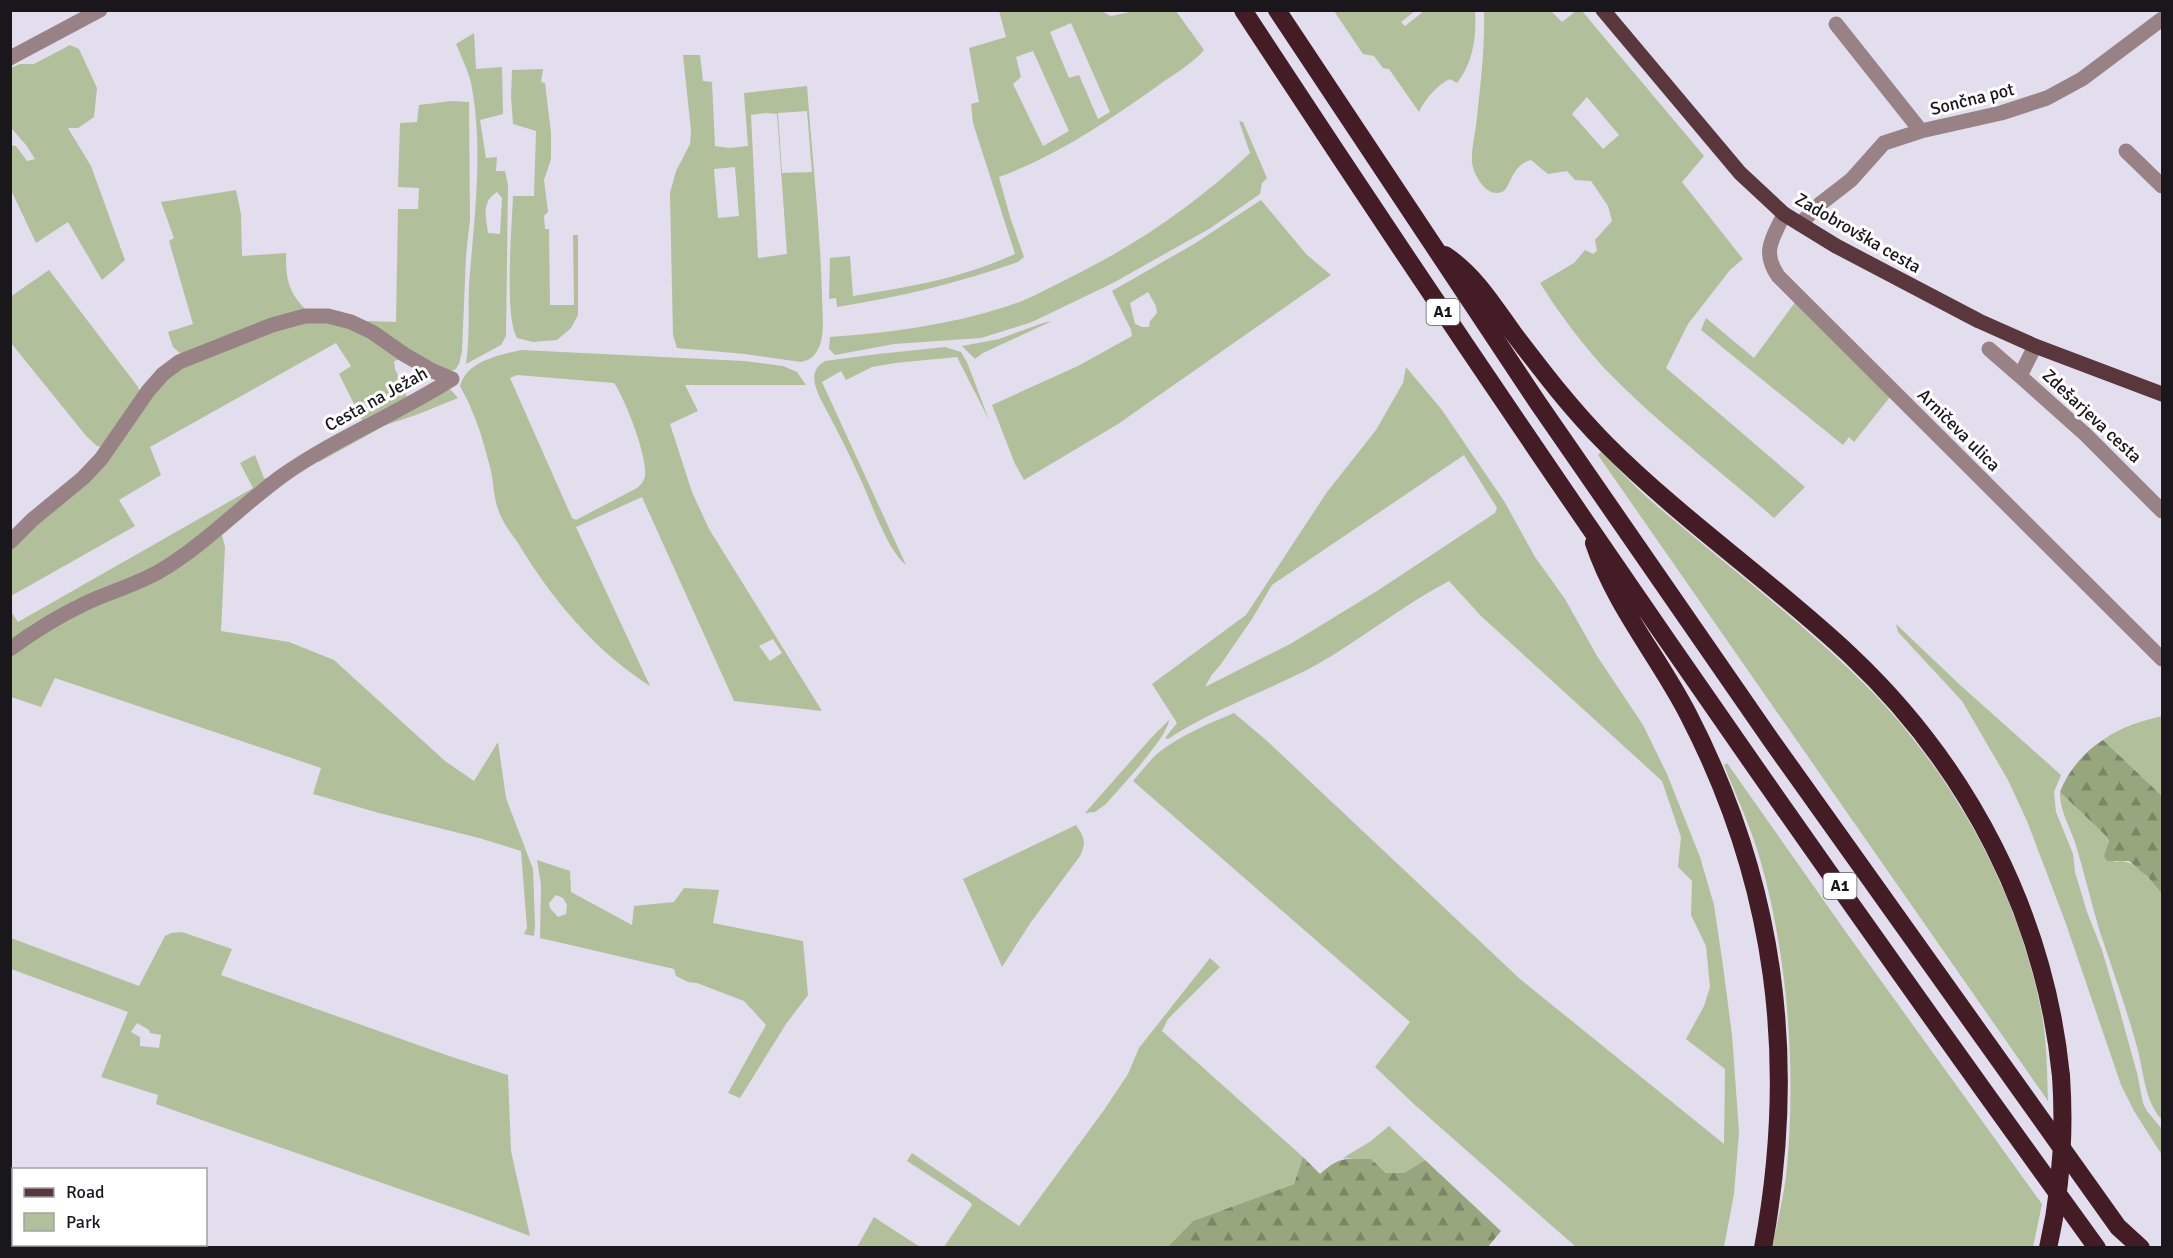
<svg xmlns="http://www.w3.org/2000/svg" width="2173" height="1258" viewBox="0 0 2173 1258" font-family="Signika,sans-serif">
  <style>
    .green { fill: #b2bf9b; fill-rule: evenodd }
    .forest { fill: url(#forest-firs) }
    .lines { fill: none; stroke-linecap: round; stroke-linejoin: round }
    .minor { stroke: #988286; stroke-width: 15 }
    .major { stroke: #5a363d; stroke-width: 15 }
    .highway { stroke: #431c25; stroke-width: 18 }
    .highway-bridge { stroke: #431c25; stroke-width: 18 }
    .labels { text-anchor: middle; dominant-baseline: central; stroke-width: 6; stroke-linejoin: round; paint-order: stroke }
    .shield { fill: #fff; stroke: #5e5d60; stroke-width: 1.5 }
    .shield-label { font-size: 16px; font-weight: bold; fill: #19171c }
    .street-label { font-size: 18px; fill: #19171c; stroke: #fff }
  </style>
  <defs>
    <pattern id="forest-firs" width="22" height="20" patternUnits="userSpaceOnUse" patternTransform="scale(1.5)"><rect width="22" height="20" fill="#97a67c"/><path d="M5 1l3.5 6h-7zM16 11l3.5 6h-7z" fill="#7a8665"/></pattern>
  </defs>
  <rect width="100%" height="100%" fill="#e3deed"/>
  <path class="green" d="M999,11H1101L1111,16L1135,11H1176L1204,50C1191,65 1172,75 1156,87C1107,122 1056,156 999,177L1010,217L1024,257L1018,262C959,283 899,297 837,307L836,298L829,299L830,258L850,256L853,296C910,287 962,278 1015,254L973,123L971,104L979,102L969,48L1006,37ZM1071,23L1110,112L1098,119L1079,75L1069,78L1050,32ZM1033,51L1069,131L1043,146L1013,84L1021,77L1016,57Z
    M1334,11H1415L1401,22L1405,26L1424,11H1475C1477,36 1473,63 1457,83L1450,79C1437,85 1425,99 1419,112L1389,69L1383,68L1374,56L1363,54Z
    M1484,11H1551L1562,22L1576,11H1582L1704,156L1682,182L1743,259L1730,270L1688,324L1666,368L1805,487L1774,518C1717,468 1656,422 1604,368C1580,341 1559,313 1540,283L1574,263L1585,250L1593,254L1597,251L1595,240L1612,221L1608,206L1591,181L1575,180L1567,171L1548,174L1531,160C1511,165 1511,188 1502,192C1486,198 1474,175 1472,163C1471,148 1476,131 1477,117C1481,81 1485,46 1484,11ZM1587,97L1619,135L1603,149L1572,114Z
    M474,33L476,69L502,67L503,114L480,120L486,158L497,157L496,171H505L508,185L506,336L501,345L466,364C470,337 468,311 469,285C474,219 484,149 471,83C468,70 461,56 456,44ZM497,192L502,198L500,234L488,233C486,216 481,202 497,192Z
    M70,45L79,49L97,88L94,117L78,128H68L91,166L125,260L102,280L68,222L36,243L11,190V145L16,146L27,161L35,159L26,145L11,128V68L20,64H34Z
    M683,55H700L703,81L712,82L715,146L729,148L748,146L744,93L807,86C812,155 820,225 822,294C822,310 825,330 820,345C816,355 811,360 801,362L745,354L677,348L673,335L670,193L676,171L690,144L691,131ZM807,111L812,172L782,173L778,113ZM766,113L777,114L787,254L758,258L751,115ZM735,167L739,216L718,218L714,169Z
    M543,69L541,82L545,83L551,133V159L544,180L548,212L544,216L545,229H549L550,305H574L573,235H578V315L571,328L557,340L533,342L517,338C504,315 512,227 513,196H534L536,131L513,124L511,96L512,70Z
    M452,101L469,102L470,219L466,256L462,351L459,364L455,370L441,372L369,325L367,321L396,322L398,209H418L419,188L398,187L400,123L417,122L419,105Z
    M1239,121L1243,122L1267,178L1262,183L1260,194L1209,229L1113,283L1032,322L981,338L894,344L835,355L829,349L830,337C888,333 949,325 1005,307C1026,301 1047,289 1067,279C1135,246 1195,205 1250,153Z
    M236,190L241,214L242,256L286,253C286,277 287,290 305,309L181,354L173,347L168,332L193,324L169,241L174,238L161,202Z
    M1261,200L1307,255L1331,275L1118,424L1024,480L1015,464L992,405L1078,366L1132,336L1131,330L1112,291L1194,244ZM1148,292L1156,306L1157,313L1150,321L1149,327H1142L1135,324L1130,303Z
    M49,270L138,387L141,394L105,448L97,446L87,437L11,343L10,297Z
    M1796,301L1890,397L1854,442L1849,437L1843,445L1701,330L1706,318L1754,358Z
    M318,320C349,321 376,342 401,359L394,361L395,369L407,397L362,420L339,374L351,366L336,343L150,447L161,475L119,500L135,526L11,596V550L30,531L168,372L276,327Z
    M1052,321L983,353L975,359L962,346L999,339L1043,323Z
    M945,347L961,352L967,362L989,420L957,357L895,363L872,367L846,380L841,371L822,382L906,565C887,550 871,501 860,478C848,451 834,424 820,398C814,383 809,371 825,361L878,354Z
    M521,350L744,361L783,366L797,372L806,385H685L698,411L670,424L692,492L709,529L822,711L734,701L642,497L576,527L650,686C595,651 551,598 518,543C511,533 503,523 499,512C493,497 494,482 490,467C485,448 480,429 472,411C469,402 464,394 460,386C467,361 499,355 521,350ZM517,375L614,383C625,398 648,458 645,476C644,481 641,485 637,488L576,520L572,518L510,378ZM773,639L782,653L770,661L759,646Z
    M1406,367L1442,410L1504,501L1535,557L1565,599L1597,656L1643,725L1667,774L1700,857L1714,905L1723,966L1732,1035L1739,1132L1734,1194L1724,1247H1576L1415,1105L1375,1067L1410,1022L1133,781C1141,772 1149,761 1158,753C1181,735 1208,724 1234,713L1266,740L1520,979L1724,1144L1725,1069L1686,1039L1704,1006L1710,987L1706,946L1691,915L1692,881L1678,867L1681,837L1662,781L1481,616L1449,581C1403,605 1362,639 1316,665C1268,691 1214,709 1168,739L1165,738L1177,723L1152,684L1246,615L1327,492L1376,430L1403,383ZM1464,455L1497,508L1495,513L1377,591L1292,643L1205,687L1211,676L1221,664L1252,619L1272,585Z
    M447,389L451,390L458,398L416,415L386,425L319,462L315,460Z
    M1601,452C1618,468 1633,485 1650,500C1716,557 1787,610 1851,671C1945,760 2016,883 2041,1010C2047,1040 2047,1071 2048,1101L1655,537L1598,455Z
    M255,455L264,478L275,480L171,558L11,642L10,610L18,622L253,488L240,463Z
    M222,535L225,547L221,631L289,642L334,660L445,761L474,781L498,742L506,798L533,869L535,925L534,936L524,934L527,928L521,851L479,838L379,813L313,794L321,768L55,678L41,707L11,697V654L37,634Z
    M1896,624L1959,684L2061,775L2054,792L2056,812L2073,854L2075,872L2087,912L2102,950L2119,1008L2137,1073L2143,1103L2147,1111L2162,1129V1155L2134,1111L2121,1085L2065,921L2027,821L2008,780L1962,701L1898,632Z
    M2162,716V796L2103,740C2120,727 2142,721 2162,716Z
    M1169,720C1168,737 1119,789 1106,804L1095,812L1085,813L1151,738Z
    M1727,763L1848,935L2042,1204L2033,1247H1772C1777,1224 1783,1200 1786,1176C1797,1075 1788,956 1760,859C1751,827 1736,796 1724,765Z
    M2060,792L2104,834L2109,842L2107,847L2115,862C2135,857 2150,880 2162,894V1120C2144,1100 2144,1072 2137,1047C2126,1007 2112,968 2099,929C2091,902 2085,875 2077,849C2072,830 2059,811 2060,792Z
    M1076,825C1084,837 1087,842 1080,856L1031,922L1002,967L963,879Z
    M537,860L570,871L571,892L632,925L634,906L674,902L684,888L719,890L713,923L803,941L808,995L786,1024L740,1098L728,1093L766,1025L744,1001L697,983L688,982L676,976L674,969L540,938L541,885ZM556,895L563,898L567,905L566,914L558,917L550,908L549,903Z
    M182,932L232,949L221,975L449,1056L508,1075L511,1151L530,1236L474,1215L156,1104L158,1095L101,1077L128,1012L11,969V938L139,986L165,936L171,933ZM137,1023L149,1030L150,1033L161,1035L159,1048L140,1046V1037L131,1032Z
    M1210,958L1220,967L1168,1019L1162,1031L1303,1157L1294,1184L1193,1221L1168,1248L944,1247L972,1205L970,1202L907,1161L912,1153L1019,1226L1104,1110L1128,1074L1139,1048Z
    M1389,1126L1425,1160L1404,1173H1386L1371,1159L1343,1158L1371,1141Z
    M874,1217L920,1247H857Z"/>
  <path class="forest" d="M2103,740L2162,796V894L2148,877L2129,861H2107L2104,856L2109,841L2104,834L2060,792C2068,771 2084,752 2103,740Z
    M1303,1157L1320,1174C1339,1157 1346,1158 1371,1159L1386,1173H1404L1425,1160L1501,1231L1488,1247H1168L1193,1221L1294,1184Z"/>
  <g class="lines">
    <path class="minor" d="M1836,24L1921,131
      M10,58L100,10
      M2126,151L2162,186
      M1784,214C1773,238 1761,251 1778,276L2162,659
      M1800,224L1820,204L1851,180L1884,143L1921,131L2001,113L2047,98L2082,79L2162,19
      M2035,346L2020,376L2086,435L2162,511
      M1989,349L2020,376
      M10,542L32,520L83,478L101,459L148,391L163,374L179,362L272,325L305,316H328L351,322L372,332L405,355L433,371L452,379C397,414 336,438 282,476C241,506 204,545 160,571C136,585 109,592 84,604C59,616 33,632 10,649"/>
    <path class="major" d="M1603,10L1740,173L1784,214L1836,246L1979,321L2035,346L2162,394"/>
    <path class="highway" d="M1243,10C1518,430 1803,842 2097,1248
      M1277,10L1538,403L1771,740L2118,1227L2141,1248
      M1445,255C1475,275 1493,305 1514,334C1543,372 1572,410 1606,444C1682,520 1771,581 1850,655C1968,766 2045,914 2061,1076
      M1594,543C1615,606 1658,656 1688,714C1776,884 1798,1060 1763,1248"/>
    <path class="highway-bridge" d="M2048,1248C2061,1191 2065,1134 2061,1076"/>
  </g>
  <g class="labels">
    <g class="shield">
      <rect x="1426.5" y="299" width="33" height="26" rx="4.5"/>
      <rect x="1823.5" y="873" width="33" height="26" rx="4.5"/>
    </g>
    <g class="shield-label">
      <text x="1443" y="312">A1</text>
      <text x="1840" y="886">A1</text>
    </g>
    <g class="street-label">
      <text transform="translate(1972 99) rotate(-14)">Sončna pot</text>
      <text transform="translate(1858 233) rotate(30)">Zadobrovška cesta</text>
      <text transform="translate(376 399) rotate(-29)">Cesta na Ježah</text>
      <text transform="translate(2092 416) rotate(43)">Zdešarjeva cesta</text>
      <text transform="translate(1959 430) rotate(45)">Arničeva ulica</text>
    </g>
  </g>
  <rect width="2173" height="1258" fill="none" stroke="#19171c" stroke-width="24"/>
  <rect x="12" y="1168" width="195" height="78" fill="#ffffff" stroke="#a3a2a4" stroke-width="1.5"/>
  <rect x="24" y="1188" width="30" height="9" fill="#5a363d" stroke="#a3a2a4" stroke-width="1.5"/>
  <text x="66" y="1198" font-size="18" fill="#19171c">Road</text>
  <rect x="24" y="1213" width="30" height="18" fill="#b2bf9b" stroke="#a3a2a4" stroke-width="1.5"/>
  <text x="66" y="1228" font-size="18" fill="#19171c">Park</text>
</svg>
